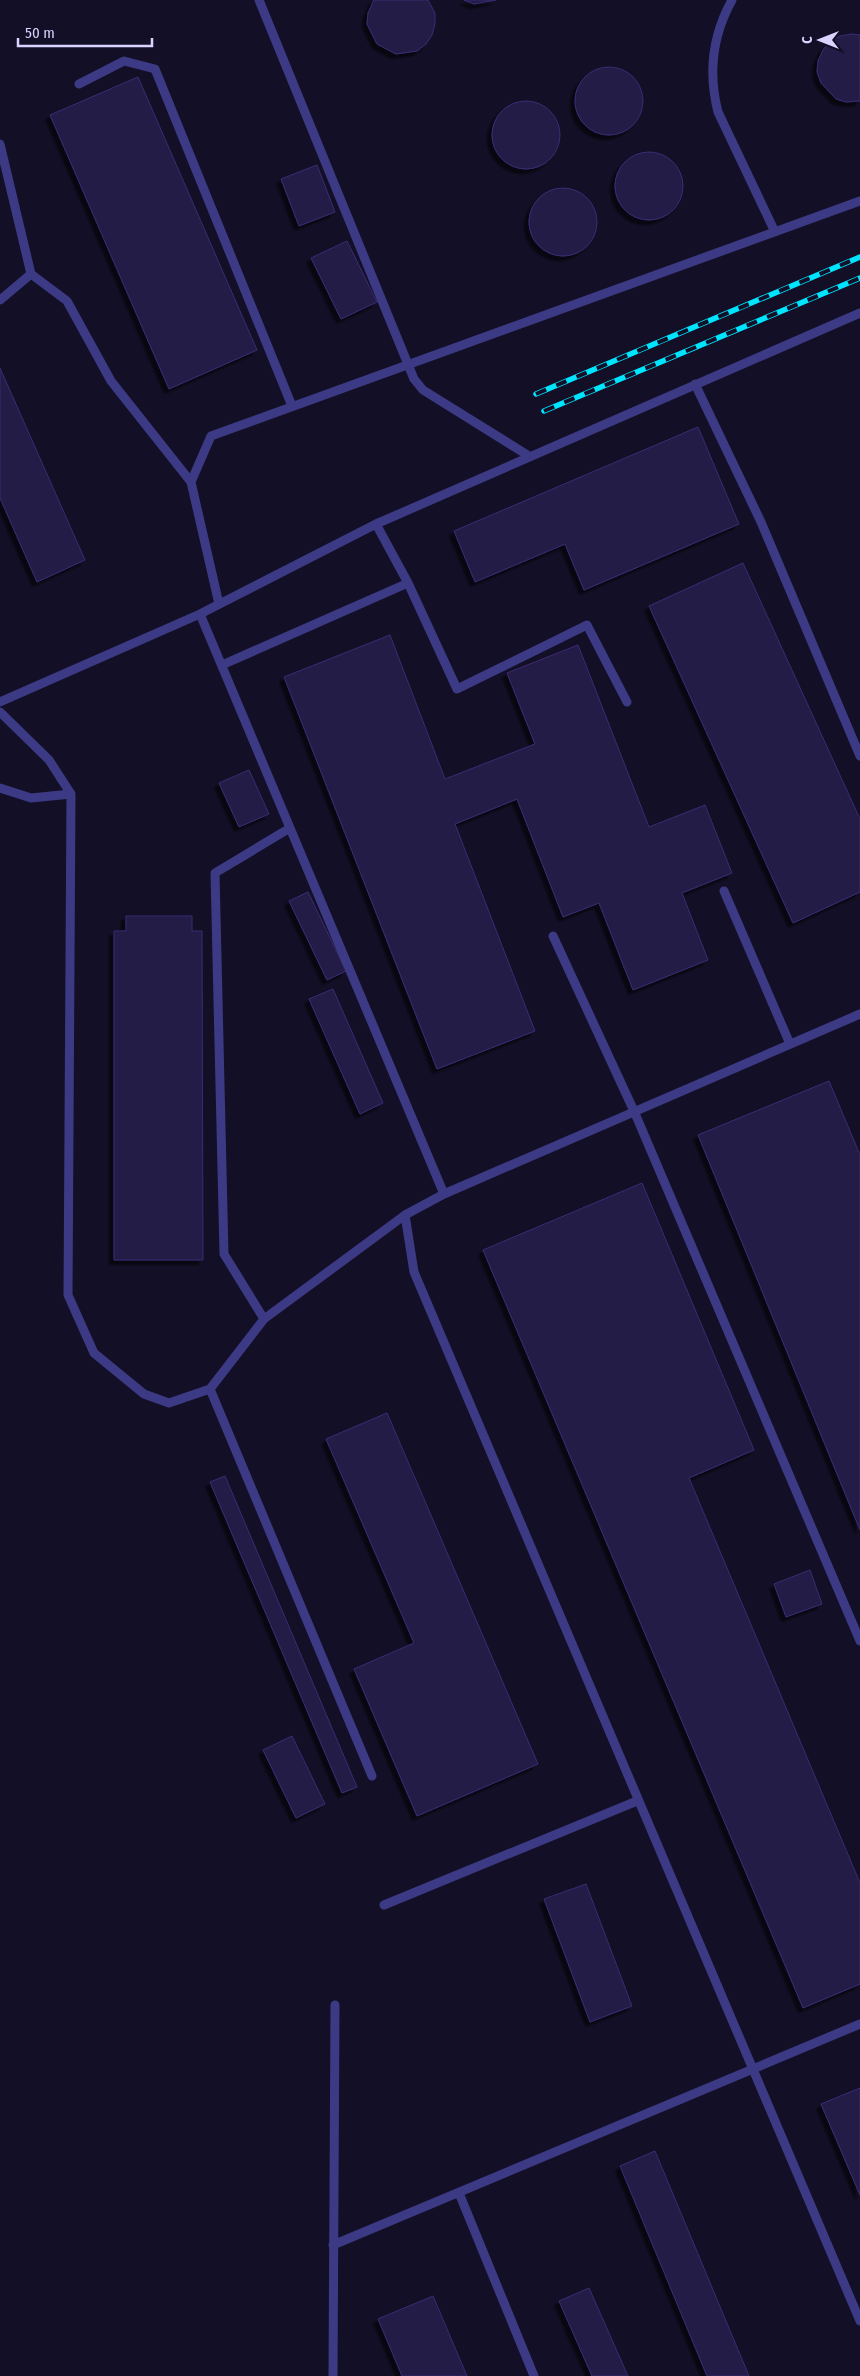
<svg xmlns="http://www.w3.org/2000/svg" width="860" height="2376" viewBox="0 0 860 2376" font-family="'Fira Sans Condensed',sans-serif">
  <style>
    .building { fill: #241b47; stroke: #3b2d73; filter: url(#shadow) }
    .lines { fill: none; stroke-linecap: round; stroke-linejoin: round }
    .lane { stroke: #3d3a85; stroke-width: 9 }
    .rail-casing { stroke: #00e5ff; stroke-width: 5.5 }
    .rail { stroke: #130f26; stroke-width: 4; stroke-dasharray: 11; stroke-linecap: butt }
  </style>
  <defs>
    <filter id="shadow"><feDropShadow dx="-4.5" dy="4.5" stdDeviation="1" flood-color="#0009"/></filter>
  </defs>
  <rect width="100%" height="100%" fill="#130f26"/>
  <path class="building" d="M374,0H428L435,13V24L432,35L426,44L417,51L396,54L377,44L367,24L368,13Z
    M464,0H496L474,4Z
    M852,34L860,35V101L846,102L836,99L821,83L817,72L818,61L823,50L830,41L840,36Z
    M575 101a34 34 0 1 1 68 0a34 34 0 1 1-68 0Z
    M138,77L257,350L169,389L50,115Z
    M492 135a34 34 0 1 1 68 0a34 34 0 1 1-68 0Z
    M615 186a34 34 0 1 1 68 0a34 34 0 1 1-68 0Z
    M317,165L335,212L299,226L281,179Z
    M529 222a34 34 0 1 1 68 0a34 34 0 1 1-68 0Z
    M347,241L377,302L341,319L311,258Z
    M0,368L85,560L37,582L0,498Z
    M698,427L739,524L584,590L565,544L475,582L454,531Z
    M743,563L860,819V892L793,923L649,606Z
    M390,635L445,779L535,744L507,673L578,645L649,827L705,805L732,873L682,893L708,960L633,990L599,903L563,917L517,799L455,824L535,1031L437,1069L284,677Z
    M249,770L269,814L239,827L219,783Z
    M308,892L346,971L327,980L289,901Z
    M126,916H192V931H202L203,1260H114V931H126Z
    M333,989L383,1103L360,1114L309,999Z
    M829,1081L860,1155V1530L698,1135Z
    M642,1183L754,1450L689,1478L860,1883V1984L803,2008L483,1250Z
    M387,1413L538,1764L417,1816L354,1669L414,1643L326,1439Z
    M225,1476L357,1787L342,1793L210,1482Z
    M810,1570L822,1604L786,1617L774,1584Z
    M292,1736L325,1804L296,1818L263,1750Z
    M586,1884L632,2006L590,2022L544,1899Z
    M860,2088V2195L821,2104Z
    M655,2151L749,2376H707L620,2166Z
    M589,2288L628,2376H592L559,2301Z
    M433,2296L467,2376H402L378,2319Z"/>
  <g class="lines">
    <path class="lane" d="M259,0L414,379L423,390L529,456
      M732,0C712,36 708,73 718,112L775,232
      M79,84L124,61L155,69L292,406
      M0,144L31,274
      M0,300L31,274L67,301L111,381L191,482
      M695,384L761,522L860,756
      M376,524L408,583L457,689L587,625L627,702
      M219,604L191,482L211,436L860,201
      M200,614L376,524L860,313
      M222,665L408,583
      M0,702L200,614L444,1194
      M0,712L49,760L71,794L68,1295L94,1353L144,1394L169,1403L210,1389L264,1319L405,1215L444,1194L860,1014
      M0,788L31,798L71,794
      M724,891L790,1044
      M553,936L634,1111L860,1641
      M405,1215L414,1272L860,2321
      M264,1319L224,1254L215,873L290,828
      M210,1389L372,1776
      M384,1905L637,1801
      M459,2193L534,2376
      M333,2245L860,2024
      M333,2376L335,2005"/>
    <g class="rail-casing">
      <path id="rail" d="M536,394L860,257
        M544,411L860,278"/>
    </g>
    <use href="#rail" class="rail"/>
  </g>
  <g transform="translate(820 40) rotate(270)" stroke="#130f26" stroke-width="4" paint-order="stroke">
  <path d="M0-4L9 19L0 12L-9 19Z" fill="#d9d4ff"/>
  <text y="-8" font-size="14" font-weight="bold" text-anchor="middle" fill="#d9d4ff">С</text>
  </g>
  <path d="M18 38v8h134v-8" fill="none" stroke="#d9d4ff" stroke-width="2.5"/>
  <text x="25" y="38" font-size="15" fill="#d9d4ff" stroke="#130f26" stroke-width="4" paint-order="stroke">50 m</text>
</svg>
